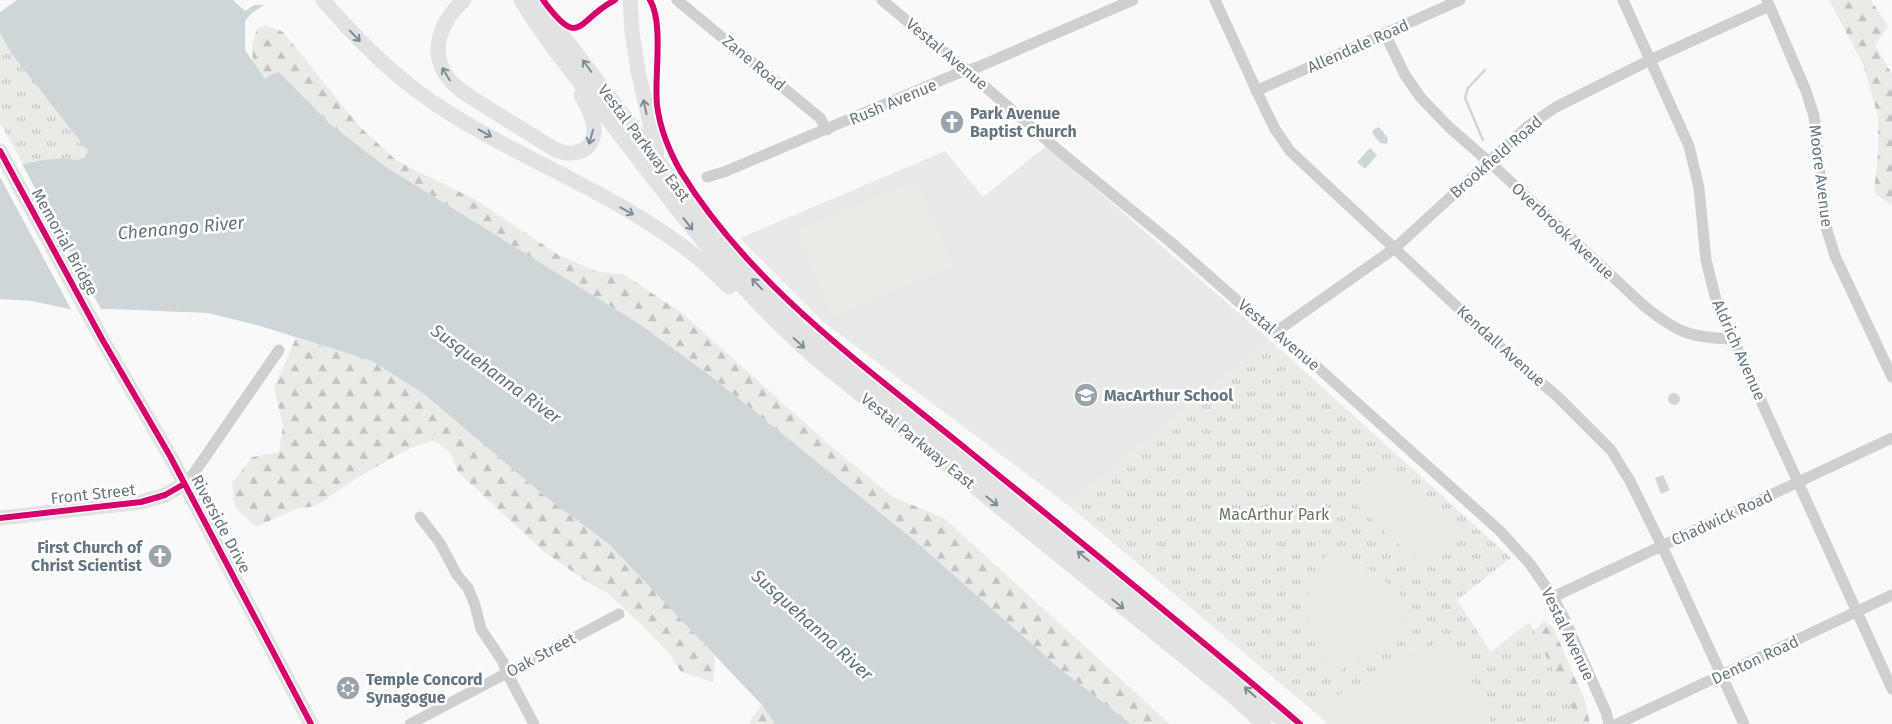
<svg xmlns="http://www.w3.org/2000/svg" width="1892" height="724" viewBox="0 0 1892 724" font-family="'Fira Sans',sans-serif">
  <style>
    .built { fill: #e8e9e9 }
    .forest { fill: url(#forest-firs) }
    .park { fill: url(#park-tufts) }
    .pitch { fill: #e8ebe6 }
    .water { fill: #ced6d9 }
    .pier { fill: #f9f9f9 }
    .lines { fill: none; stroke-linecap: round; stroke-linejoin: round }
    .stream { stroke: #ced6d9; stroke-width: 2.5 }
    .minor { stroke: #cecfd0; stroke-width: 11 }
    .major { stroke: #e1e2e2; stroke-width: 15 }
    .cycleway-casing { stroke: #fff; stroke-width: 9 }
    .cycleway { stroke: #d6006c; stroke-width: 6 }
    .oneway { stroke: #7e8c96 }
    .labels { text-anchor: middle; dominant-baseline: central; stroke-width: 5; stroke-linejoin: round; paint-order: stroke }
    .street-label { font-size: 16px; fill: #657683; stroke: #fff }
    .poi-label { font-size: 16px; font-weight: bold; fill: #657683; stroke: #fff; text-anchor: start }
    .park-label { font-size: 16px; fill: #687a64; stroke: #fff }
    .water-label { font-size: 18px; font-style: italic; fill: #60757c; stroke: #fff }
  </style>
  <defs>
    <pattern id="forest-firs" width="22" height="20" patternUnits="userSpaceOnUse" patternTransform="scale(1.25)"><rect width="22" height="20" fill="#e8ebe6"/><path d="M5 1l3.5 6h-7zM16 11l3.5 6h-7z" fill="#c0c3c0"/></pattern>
    <pattern id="park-tufts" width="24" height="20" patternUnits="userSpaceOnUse" patternTransform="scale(1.25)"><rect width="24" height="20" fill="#e8ebe6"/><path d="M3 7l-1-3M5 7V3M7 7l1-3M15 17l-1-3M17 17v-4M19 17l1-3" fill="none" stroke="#c0c3c0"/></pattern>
  </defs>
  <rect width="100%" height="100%" fill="#f9f9f9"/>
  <path class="built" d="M1046,146L1270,340L1068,505L822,321L740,238L945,151L983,197Z"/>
  <path class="forest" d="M1829,0H1871L1888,26L1875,45L1892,74V207L1874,192L1878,154V117L1864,66Z
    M266,25L283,32L359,126L397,161L476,200L560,256L599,272L623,274L682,313L832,447L893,497L944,518L1170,724H1131L1059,668L914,540L713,378L641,325L386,167L330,124L279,72L266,80L253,63L252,46L257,29Z
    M296,338L372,361L424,394L547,498L609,544L683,621L715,657L713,682L681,672L669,653L640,623L607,593L592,585L543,551L458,472L450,452L433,440L406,450L357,478L316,506L296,509L256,527L235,507L232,483L252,457L279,452L283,426L274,388Z
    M1544,621L1553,627L1584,698L1590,724H1571L1529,635Z
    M762,705L775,724H750V721Z"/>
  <path class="park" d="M0,33L12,54L85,145L88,151L84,158L76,160L64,158L23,164L0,123Z
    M1270,340L1511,558L1457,600L1491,652L1529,622L1576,716L1577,724H1327L1318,715L1068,505Z"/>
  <path class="pitch" d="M917,179L954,266L832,317L796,231Z
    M1383,461L1457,530L1423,567L1349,498Z
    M1333,547L1381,577L1404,598L1405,620L1384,641L1335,674C1300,633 1296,588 1333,547Z
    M1443,639L1457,652L1478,692L1491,724H1332L1316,707Z"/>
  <path class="water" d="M0,0H233L245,11L254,5H264L252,13L245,21V50L265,79L270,75L279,72L330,124L386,167L641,325L713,378L914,540L1059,668L1131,724H775L762,705L609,544L547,498L424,394L372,361L257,325L208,313L112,309L74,310L32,301L0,299V168L45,160L64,158L76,160L84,158L88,151L12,54L0,33Z
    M1379,127L1388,138L1387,144L1380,143L1372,133L1374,129Z
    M1370,148L1377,155L1365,169L1357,162Z
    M1668 399a6 6 0 1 1 12 0a6 6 0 1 1-12 0Z
    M1663,475L1670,490L1661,494L1655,478Z"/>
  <path class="pier" d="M0,0H17L0,12Z
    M21,162L102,311L73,313L0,177V166Z"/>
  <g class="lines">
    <path class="stream" d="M1483,140L1465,98L1468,88L1485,70"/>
    <path class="minor" d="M677,0L820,118L827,130
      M882,0L967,71L1064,155L1173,244L1274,333L1316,366L1500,531L1530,564L1553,597L1565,620L1606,712L1609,724
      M1215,0L1266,111L1275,129L1290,151L1512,358L1558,397L1611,450L1630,481L1662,546L1744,724
      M1623,0L1689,146L1699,188L1706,260L1717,304L1892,689
      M1767,0L1806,91L1814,116L1825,224L1835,256L1892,377
      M1385,34L1405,75L1421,98L1449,127L1497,169L1643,305C1676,332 1690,338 1733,339
      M1256,91L1460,0
      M707,177L724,172L956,74L978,67L1133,0
      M1274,333L1395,248L1528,126L1556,107L1650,60L1769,6
      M184,484L194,473L279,350
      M420,517L440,543L457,575L468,588L475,605L481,629L503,662L507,673L534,724
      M1553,597L1892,438
      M410,724L619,614
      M1617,724L1892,595"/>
    <path class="major" d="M323,0C356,38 391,74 434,103C511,155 601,187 677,242C696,255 713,271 729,287
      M464,0C441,20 428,52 448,78C458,91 475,99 488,108C510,122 532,135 554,149C571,158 595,152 594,129C593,117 587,106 581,95
      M521,0C549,46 585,88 617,131C680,214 740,293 819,361L1229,693L1264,724
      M536,0L714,235L770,297L834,355L1231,676L1287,724
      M630,0L632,32L638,71L657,153
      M0,151L102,339L170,456L311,724
      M0,518L141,502L165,495L184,484"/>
    <g class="cycleway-casing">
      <path id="cycleway" d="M543,0C581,52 577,19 615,0
        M650,0C664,24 654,76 657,105C660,129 669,151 681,172C749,283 860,363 959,443C1073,536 1188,628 1300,724
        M0,151L102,339L170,456L311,724
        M0,518L141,502L165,495L184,484"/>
    </g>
    <use href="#cycleway" class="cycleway"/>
  </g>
  <defs><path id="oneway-shaft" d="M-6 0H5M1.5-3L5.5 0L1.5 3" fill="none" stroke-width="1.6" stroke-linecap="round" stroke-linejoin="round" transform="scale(1.25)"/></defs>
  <g class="oneway">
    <use href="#oneway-shaft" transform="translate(355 36) rotate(46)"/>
    <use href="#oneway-shaft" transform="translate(587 66) rotate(-127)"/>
    <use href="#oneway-shaft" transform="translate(446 74) rotate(-121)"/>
    <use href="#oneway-shaft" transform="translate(645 107) rotate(-102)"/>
    <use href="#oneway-shaft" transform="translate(485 133) rotate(29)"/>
    <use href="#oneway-shaft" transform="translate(591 137) rotate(106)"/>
    <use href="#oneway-shaft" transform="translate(627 211) rotate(29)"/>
    <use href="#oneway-shaft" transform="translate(688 224) rotate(52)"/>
    <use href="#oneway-shaft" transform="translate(757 284) rotate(-134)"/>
    <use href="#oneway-shaft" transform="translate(799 343) rotate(43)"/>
    <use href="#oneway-shaft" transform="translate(992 501) rotate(39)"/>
    <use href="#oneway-shaft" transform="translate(1083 556) rotate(-141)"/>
    <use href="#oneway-shaft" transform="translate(1118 604) rotate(39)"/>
    <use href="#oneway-shaft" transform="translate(1250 692) rotate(-139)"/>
  </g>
  <defs>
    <g id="church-disc" transform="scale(1.25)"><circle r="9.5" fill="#99a4ac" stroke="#fff"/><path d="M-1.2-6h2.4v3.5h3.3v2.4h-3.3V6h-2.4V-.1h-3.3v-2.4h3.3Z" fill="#fff"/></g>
    <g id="school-disc" transform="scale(1.25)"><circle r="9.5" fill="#99a4ac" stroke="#fff"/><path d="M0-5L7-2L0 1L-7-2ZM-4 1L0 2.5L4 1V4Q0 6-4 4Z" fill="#fff"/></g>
    <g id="synagogue-disc" transform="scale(1.25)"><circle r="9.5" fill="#99a4ac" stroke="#fff"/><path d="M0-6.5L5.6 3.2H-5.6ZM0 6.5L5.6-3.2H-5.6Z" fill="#fff"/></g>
  </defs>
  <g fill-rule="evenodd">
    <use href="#church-disc" x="952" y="122"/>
    <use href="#school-disc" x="1086" y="395"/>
    <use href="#church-disc" x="160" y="556"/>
    <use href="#synagogue-disc" x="348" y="688"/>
  </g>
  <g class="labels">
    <g class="street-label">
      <text transform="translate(1358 46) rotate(-24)">Allendale Road</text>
      <text transform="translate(947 54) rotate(40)">Vestal Avenue</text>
      <text transform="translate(754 63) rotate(40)">Zane Road</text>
      <text transform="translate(893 102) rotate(-23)">Rush Avenue</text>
      <text transform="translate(644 143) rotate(53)">Vestal Parkway East</text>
      <text transform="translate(1496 157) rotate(-41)">Brookfield Road</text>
      <text transform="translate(1821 176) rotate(83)">Moore Avenue</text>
      <text transform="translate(1563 231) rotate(43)">Overbrook Avenue</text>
      <text transform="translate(65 242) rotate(61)">Memorial Bridge</text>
      <text transform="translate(1279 335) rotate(40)">Vestal Avenue</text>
      <text transform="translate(1501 346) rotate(42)">Kendall Avenue</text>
      <text transform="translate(1739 350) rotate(66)">Aldrich Avenue</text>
      <text transform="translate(918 441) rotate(39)">Vestal Parkway East</text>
      <text transform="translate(93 494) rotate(-6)">Front Street</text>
      <text transform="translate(1722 518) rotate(-25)">Chadwick Road</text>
      <text transform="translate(221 524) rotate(62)">Riverside Drive</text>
      <text transform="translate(1568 634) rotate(64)">Vestal Avenue</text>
      <text transform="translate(541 655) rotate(-28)">Oak Street</text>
      <text transform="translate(1755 660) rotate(-25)">Denton Road</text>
    </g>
    <g class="poi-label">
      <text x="970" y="113">Park Avenue<tspan x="970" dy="18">Baptist Church</tspan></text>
      <text x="1104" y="395">MacArthur School</text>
      <text x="142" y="547" text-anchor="end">First Church of<tspan x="142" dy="18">Christ Scientist</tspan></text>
      <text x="366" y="679">Temple Concord<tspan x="366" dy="18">Synagogue</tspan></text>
    </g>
    <g class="park-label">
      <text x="1274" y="514">MacArthur Park</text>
    </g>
    <g class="water-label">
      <text transform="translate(181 228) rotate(-5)">Chenango River</text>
      <text transform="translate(496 374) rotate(36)">Susquehanna River</text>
      <text transform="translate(812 625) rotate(42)">Susquehanna River</text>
    </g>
  </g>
</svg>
